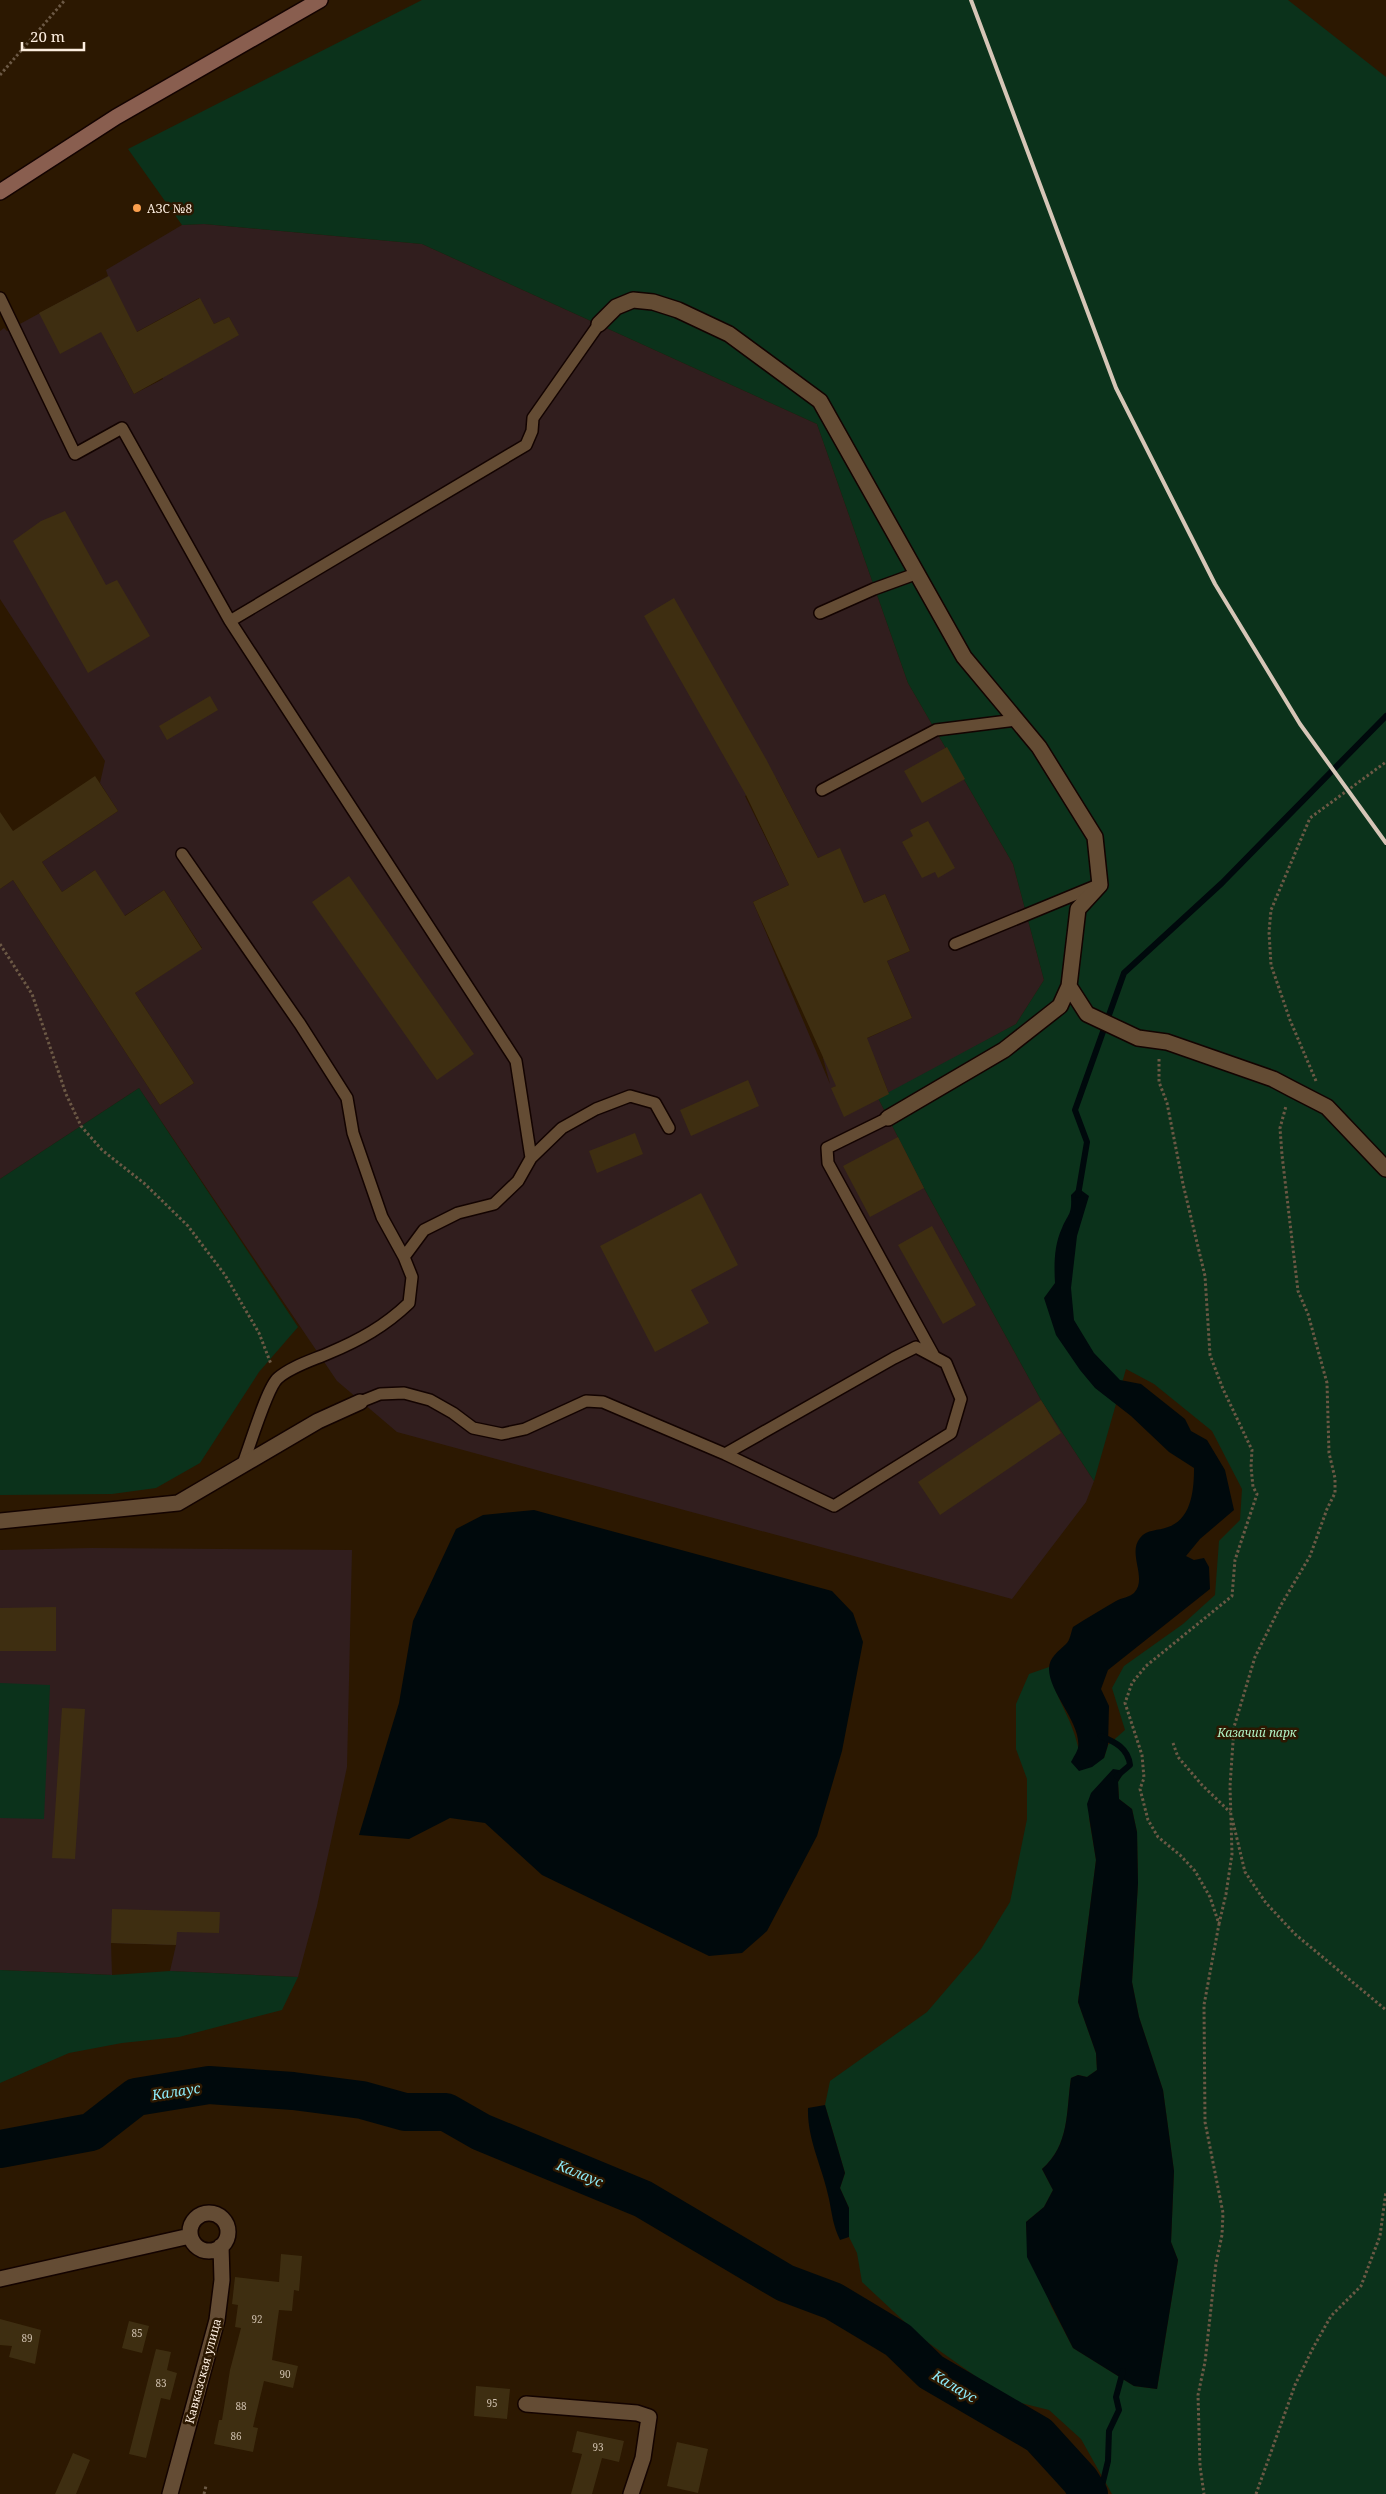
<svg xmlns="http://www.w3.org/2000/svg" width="1386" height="2494" viewBox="0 0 1386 2494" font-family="'Noto Serif',serif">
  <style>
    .industrial { fill: #311e1e; fill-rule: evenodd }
    .green { fill: #0b321b; fill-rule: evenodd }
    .water { fill: #00090c }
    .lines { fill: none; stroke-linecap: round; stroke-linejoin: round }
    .stream { stroke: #00090c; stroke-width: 6 }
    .river { stroke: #00090c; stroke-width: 38 }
    .building { fill: #3e2e11 }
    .lane-casing { stroke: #130300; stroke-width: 14 }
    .street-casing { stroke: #130300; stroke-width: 18 }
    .secondary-casing { stroke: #130300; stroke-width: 18 }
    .path { stroke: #6c5945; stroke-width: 3; stroke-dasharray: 2.5 2.5; stroke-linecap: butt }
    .lane { stroke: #644c34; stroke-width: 11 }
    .street { stroke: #644c34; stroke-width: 15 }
    .secondary { stroke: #895e4f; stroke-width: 15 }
    .rail { stroke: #d6c6b7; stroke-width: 4 }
    .poi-dot { fill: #fa9f4e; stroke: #2c1801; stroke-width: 2 }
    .labels { text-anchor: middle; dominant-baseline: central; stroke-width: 5; stroke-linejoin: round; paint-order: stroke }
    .number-label { font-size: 10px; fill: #cdbeac }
    .poi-label { font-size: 12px; fill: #fdeee0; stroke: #2c1801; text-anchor: start }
    .park-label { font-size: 12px; font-style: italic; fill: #b1f3c5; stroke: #2c1801 }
    .street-label { font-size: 12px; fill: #fdeee0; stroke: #2c1801 }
    .water-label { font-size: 14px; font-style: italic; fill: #8eecfa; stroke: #2c1801 }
  </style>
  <rect width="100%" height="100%" fill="#2c1801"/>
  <path class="industrial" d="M204,224L422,244L817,424L908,683L1013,864L1044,980L1016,1024L889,1094L878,1066L832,1088L878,1098L924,1188L1041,1400L1094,1481L1086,1502L1012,1599L397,1432L337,1381L139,1088L0,1179V889L13,880L160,1105L194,1083L135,993L202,948L164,890L95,935V870L62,892L42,862L118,811L100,783L105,761L0,599V331L4,328L7,331L108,276L106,270L182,225ZM199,298L214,324L229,317L238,335L157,369L163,379L134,394L109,347ZM776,778L818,858L840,849L864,903L885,894L910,951L887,961L912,1018L823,1058L830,1084L753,902L789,885L745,796Z
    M92,1548L352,1550L347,1767L317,1906L298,1977L170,1971L176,1945L111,1943L112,1975L0,1970V1550Z"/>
  <path class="green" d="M422,0H1288L1386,77V2494H1112L1081,2439L1049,2410L1009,2400L923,2339L862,2282L857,2253L849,2237V2208L840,2188L845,2173L825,2105L830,2081L927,2012L981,1949L1010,1902L1027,1819V1779L1016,1749V1704L1029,1674L1049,1667C1053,1695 1072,1717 1078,1747L1104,1758L1108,1745L1125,1730L1112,1688L1124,1666L1183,1624L1215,1595L1219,1541L1240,1520L1242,1489L1212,1431L1154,1384L1126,1369L1094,1481L1041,1400L924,1188L878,1098L1016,1024L1044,980L1013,864L908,683L817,424L422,244L204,224L182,225L128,149ZM1124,1771L1118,1782L1119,1799L1132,1809L1137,1832L1138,1883L1132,1982L1139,2017L1163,2090L1174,2171L1171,2242L1178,2260L1157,2389L1134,2386L1073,2348L1051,2306L1027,2237L1026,2222L1044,2207L1053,2190L1042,2169C1070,2145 1066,2112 1071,2078L1078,2075L1087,2077L1097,2070L1096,2053L1078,2002L1096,1860L1089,1818Z
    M139,1088L298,1327L259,1372L200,1463L156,1488L112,1494L0,1495V1179Z
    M0,1683L50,1685L44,1819L0,1818Z
    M0,1970L112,1975L170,1971L298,1977L282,2010L179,2037L122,2043L69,2053L0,2083Z"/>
  <path class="water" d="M1078,1188L1089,1196L1077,1236L1071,1288L1074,1320L1094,1353L1120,1380L1141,1384L1185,1419L1191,1431L1207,1440L1225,1470L1234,1510L1200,1539L1186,1556L1194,1560L1204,1558L1209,1567L1210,1589L1108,1670L1101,1689L1109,1706L1108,1745L1104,1758L1092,1767L1079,1771L1071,1762C1073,1758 1077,1752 1078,1748C1082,1724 1049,1693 1049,1669C1049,1657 1059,1651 1066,1644C1070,1641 1071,1632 1073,1627C1087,1618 1102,1609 1116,1601C1121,1598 1130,1597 1134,1593C1148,1578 1127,1554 1140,1538C1147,1529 1158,1531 1168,1527C1192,1519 1194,1489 1194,1468L1169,1452L1131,1416L1095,1388L1080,1370L1056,1335L1044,1298L1055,1283C1054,1265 1054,1245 1062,1228C1069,1212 1072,1215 1071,1195Z
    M534,1510L832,1591L853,1613L863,1642L842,1751L817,1836L767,1931L742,1953L709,1956L542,1875L485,1823L450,1818L409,1839L359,1835L399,1703L413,1621L456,1529L483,1515Z
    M1113,1769L1125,1771L1118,1782L1119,1799L1132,1809L1137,1832L1138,1883L1132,1982L1139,2017L1163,2090L1174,2171L1171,2242L1178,2260L1157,2389L1134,2386L1073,2348L1027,2257L1026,2222L1044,2207L1053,2190L1042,2169C1070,2145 1066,2111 1071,2078L1078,2075L1087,2077L1097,2070L1096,2053L1078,2002L1096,1860L1087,1804L1091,1793Z
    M825,2105L845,2173L840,2188L849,2208V2237L840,2240C833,2226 832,2214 829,2199C823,2168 807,2140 808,2108Z"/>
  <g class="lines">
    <path class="stream" d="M1078,1195L1087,1142L1075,1110L1124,973L1222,883L1386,716
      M1101,1736C1115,1742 1128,1748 1130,1765L1117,1776
      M1100,2494L1108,2461L1109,2431L1119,2410L1116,2397L1123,2371"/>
    <path class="river" d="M0,2149L91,2132L136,2097L209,2085L293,2091L362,2100L405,2112H446L481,2132L643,2199L785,2283L833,2301L898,2340L931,2372L1039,2435L1080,2480L1089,2494"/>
  </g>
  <path class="building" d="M109,276L137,332L200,298L214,324L229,317L239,335L134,394L101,332L60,354L39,313Z
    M65,511L106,585L117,580L150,636L88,673L13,541L41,521Z
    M674,598L766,759L818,858L840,848L864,903L885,894L910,951L887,961L912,1018L867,1038L889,1094L844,1117L831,1088L836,1086L753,902L789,885L746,795L644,616Z
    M210,696L218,710L167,740L159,726Z
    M947,747L965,779L922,803L904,771Z
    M95,776L118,811L42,862L62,892L95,870L125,916L164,890L202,949L135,993L194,1083L160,1105L13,880L0,889V812L13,831Z
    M928,821L955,868L938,878L935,872L922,878L902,842L913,836L910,830Z
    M349,876L474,1054L437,1080L312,902Z
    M748,1080L759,1106L691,1136L680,1110Z
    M635,1133L643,1154L597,1173L589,1151Z
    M898,1137L924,1188L870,1217L843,1166Z
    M701,1193L738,1265L691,1290L709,1323L655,1352L600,1246Z
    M932,1226L976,1305L943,1324L898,1245Z
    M1041,1400L1061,1433L940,1515L918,1482Z
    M56,1607V1651H0V1608Z
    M62,1708L85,1709L75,1859L52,1858Z
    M112,1909L220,1912L219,1933L177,1932L176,1945L111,1943Z
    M281,2254L302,2256L299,2291L294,2290L292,2311L279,2310L272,2360L298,2366L293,2388L264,2381L253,2427L258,2428L253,2452L214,2444L219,2420H222L230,2370L241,2328L235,2327L238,2305L232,2304L235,2277L279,2282Z
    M0,2319L41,2330L35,2364L9,2357L12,2346L0,2345Z
    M129,2321L149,2326L142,2353L122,2348Z
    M156,2349L171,2352L167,2370L177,2373L170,2400L161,2398L146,2458L129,2454Z
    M476,2386L510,2389L507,2419L474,2416Z
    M577,2431L624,2441L619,2462L602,2458L592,2494H571L582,2454L572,2452Z
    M677,2442L708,2449L698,2493L667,2486Z
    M73,2453L90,2460L76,2494H55Z"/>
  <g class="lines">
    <g class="lane-casing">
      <path id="lane" d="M0,298L75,454L122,428L230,621L526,445L532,431L533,418L599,324
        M820,613L874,589L918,573
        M230,621L516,1061L531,1158L518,1181L494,1204L458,1213L424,1230L404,1257
        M822,790L936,730L1016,720
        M182,854L300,1024L347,1098L353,1133L382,1217L404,1257L412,1277L409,1303C385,1326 360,1340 329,1353C313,1360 292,1366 278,1378C267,1387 249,1449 242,1466
        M955,944L1098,885
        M888,1118L827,1148L828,1163L934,1356
        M531,1158L562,1128L596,1109L630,1096L655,1103L669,1128
        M360,1402L380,1394L404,1393L430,1400L453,1413L473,1428L502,1434L525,1429L586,1401L603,1402L725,1454L834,1506L951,1433L961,1399L946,1363L916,1347L894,1358L725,1454"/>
    </g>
    <g class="street-casing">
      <path id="street" d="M599,324L616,307L633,300L653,302L678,310L729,334L820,401L964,657L1039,747L1095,837L1100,885L1078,909L1069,986L1087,1014L1138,1038L1167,1042L1273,1079L1292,1089L1327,1107L1386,1169
        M888,1118L1004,1050L1060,1006L1069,986
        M0,1521L178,1503L318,1421L360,1402
        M190 2232a19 19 0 1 1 38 0a19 19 0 1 1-38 0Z
        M0,2279L190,2236
        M526,2404L637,2413L649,2417L643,2458L631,2494
        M170,2494L217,2320L222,2280L221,2246"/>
    </g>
    <g class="secondary-casing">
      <path id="secondary" d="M0,192L116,117L320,0"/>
    </g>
    <path class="path" d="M0,75L65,0
      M0,944L32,994L66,1094L81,1126L102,1150L145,1184L188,1226L225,1275L259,1333L271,1364
      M1159,1059V1082L1167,1103L1183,1184L1205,1276L1210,1355L1223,1389L1252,1450L1251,1467L1253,1487L1257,1494L1235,1560L1232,1596L1146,1666L1132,1683L1125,1703L1142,1755L1144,1778L1140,1789L1148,1820L1158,1837L1180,1855L1195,1871L1210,1897L1219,1924L1204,2005L1205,2122L1223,2213L1222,2235L1216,2263L1205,2362L1198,2395L1200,2466L1204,2494
      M1316,1081L1290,1020L1271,965L1269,932L1271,910L1310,818L1386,762
      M1173,1743L1178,1757L1202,1785L1230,1812
      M1232,1818L1245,1872L1266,1903L1295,1934L1386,2010
      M1219,1924L1226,1894L1232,1854L1230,1786L1234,1727L1255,1657L1281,1605L1310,1556L1327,1509L1335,1493V1478L1329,1453L1327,1383L1308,1314L1298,1291L1282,1155L1280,1128L1286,1106
      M204,2494L206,2486
      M1256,2494L1295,2385L1313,2348L1331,2316L1361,2286L1380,2236L1386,2191"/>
    <use href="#lane" class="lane"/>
    <use href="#street" class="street"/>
    <use href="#secondary" class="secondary"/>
    <path class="rail" d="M971,0L1116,388L1215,584L1300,724L1386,843"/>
  </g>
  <circle class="poi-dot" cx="137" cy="208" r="5"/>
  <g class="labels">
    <g class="number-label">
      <text x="257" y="2319">92</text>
      <text x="137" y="2333">85</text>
      <text x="27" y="2338">89</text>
      <text x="285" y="2374">90</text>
      <text x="161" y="2383">83</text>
      <text x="492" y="2403">95</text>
      <text x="241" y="2406">88</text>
      <text x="236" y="2436">86</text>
      <text x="598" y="2447">93</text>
    </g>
    <g class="poi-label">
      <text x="147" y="208">АЗС №8</text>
    </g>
    <g class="park-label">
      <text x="1257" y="1732">Казачий парк</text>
    </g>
    <g class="street-label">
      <text transform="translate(203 2371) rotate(-75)">Кавказская улица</text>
    </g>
    <g class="water-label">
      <text transform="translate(176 2091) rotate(-9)">Калаус</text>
      <text transform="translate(580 2173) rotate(22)">Калаус</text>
      <text transform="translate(955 2386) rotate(31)">Калаус</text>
    </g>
  </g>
  <path d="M22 42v8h62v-8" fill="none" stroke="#fdeee0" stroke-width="2.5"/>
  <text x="30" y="42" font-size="15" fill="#fdeee0" stroke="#2c1801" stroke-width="4" paint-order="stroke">20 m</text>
</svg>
